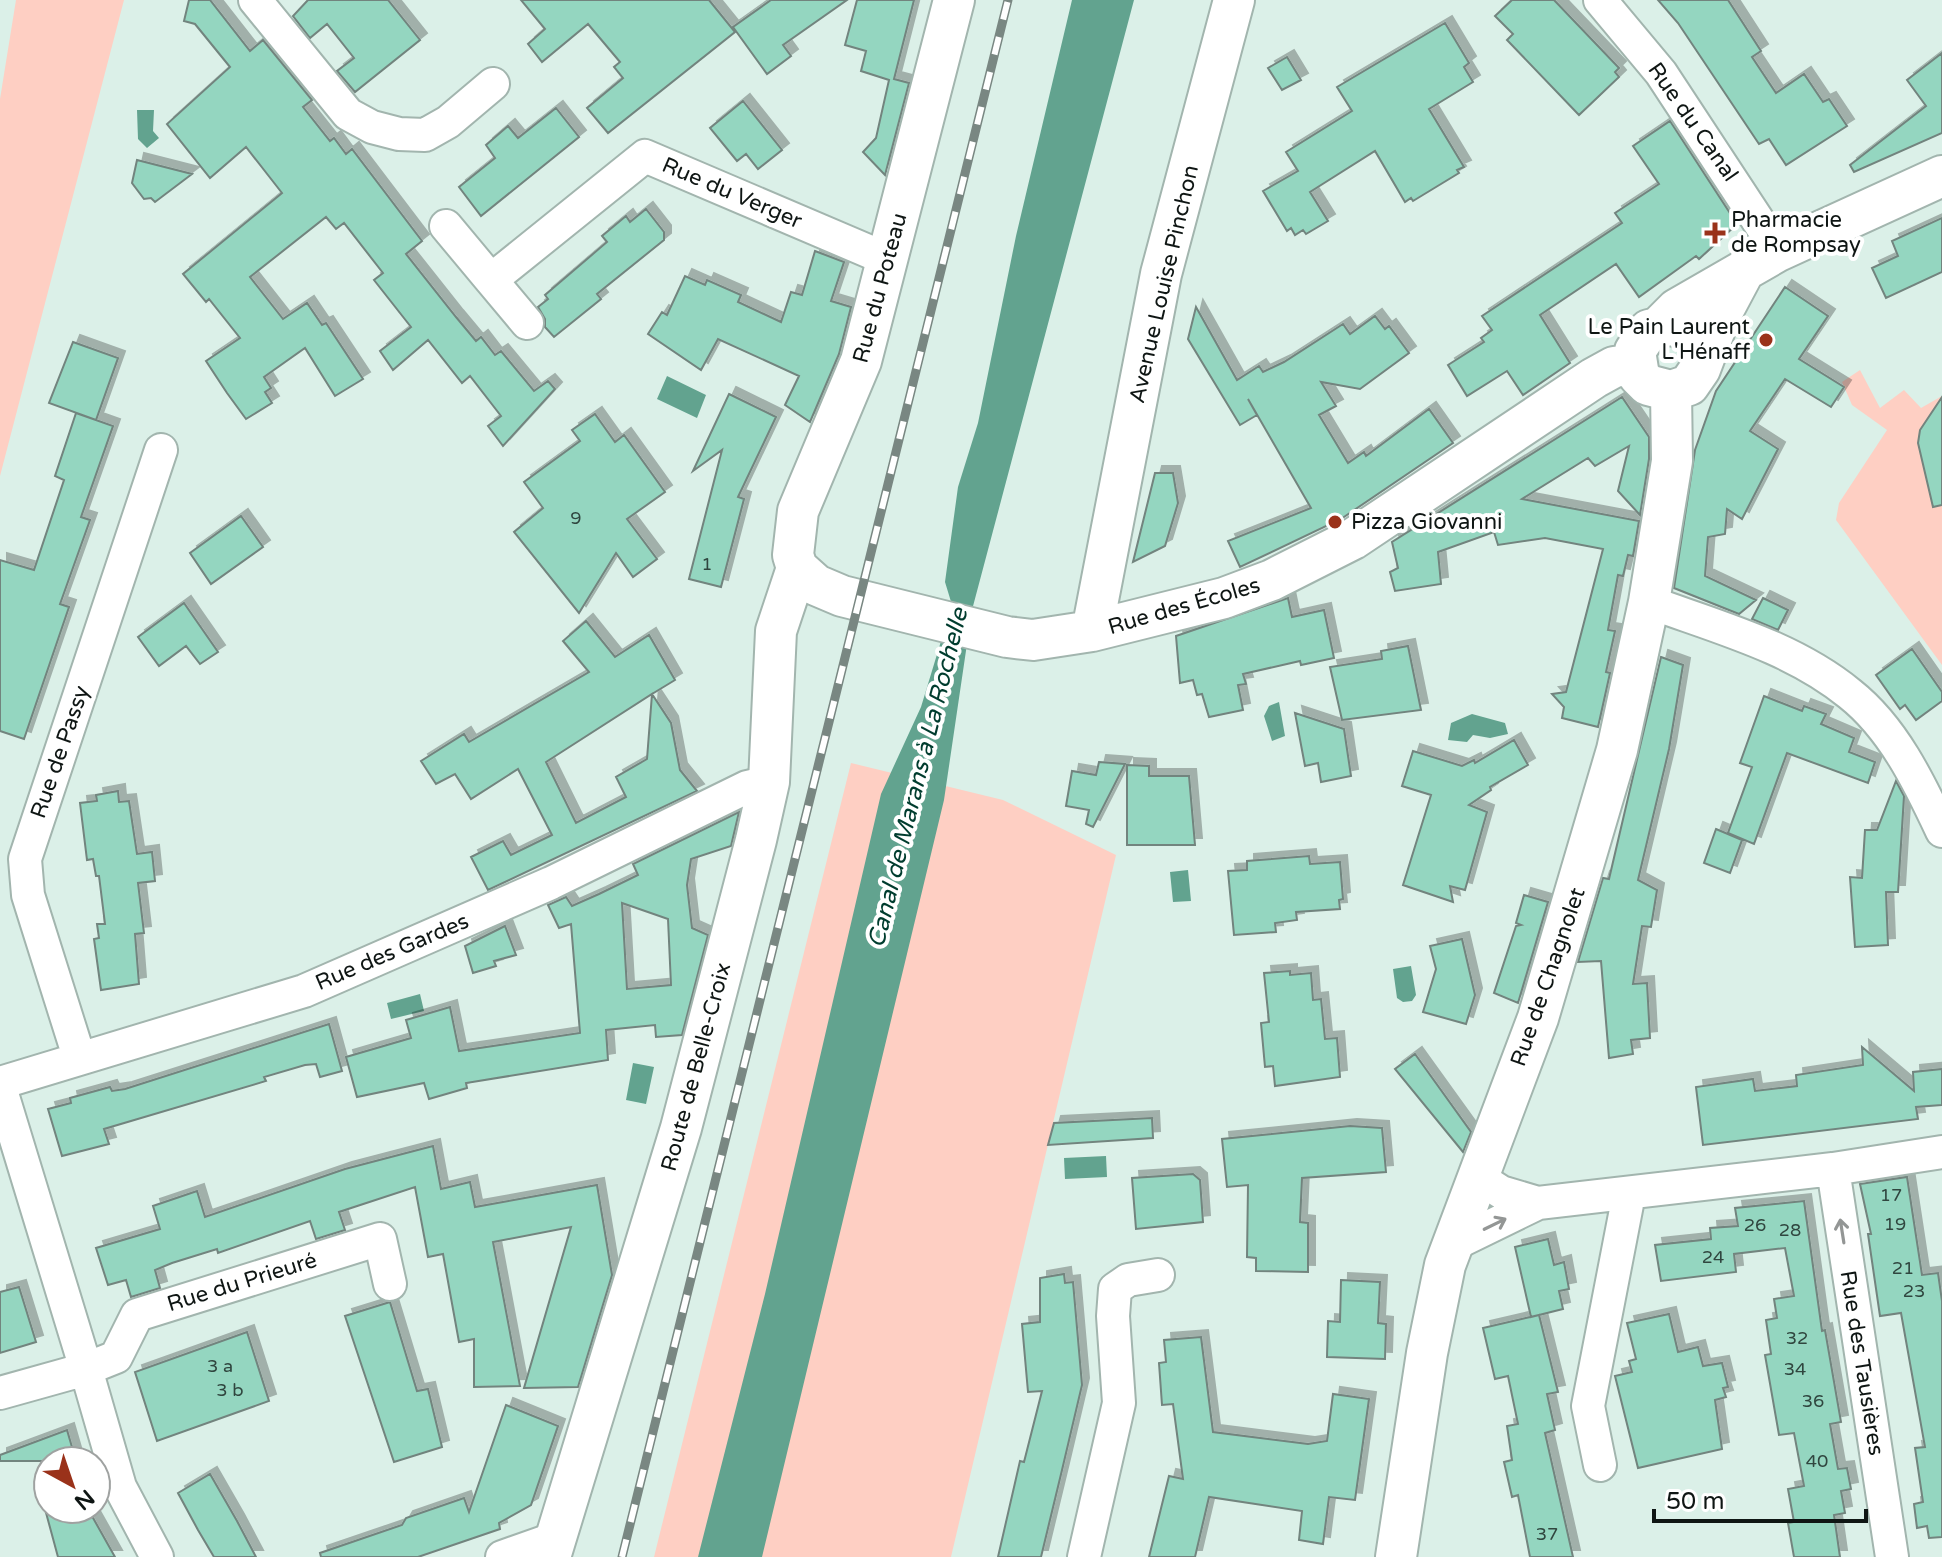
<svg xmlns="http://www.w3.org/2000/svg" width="1942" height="1557" viewBox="0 0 1942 1557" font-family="'Varela Round',sans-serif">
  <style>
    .green { fill: #fecfc3 }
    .water { fill: #62a38f }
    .building { fill: #94d6c0; stroke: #72847e; stroke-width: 2; fill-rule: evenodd; filter: url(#shadow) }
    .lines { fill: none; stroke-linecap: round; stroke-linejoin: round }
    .minor-casing { stroke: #a2b5ae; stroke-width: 36 }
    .tertiary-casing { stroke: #a2b5ae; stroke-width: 44 }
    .minor { stroke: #fff; stroke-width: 32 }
    .tertiary { stroke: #fff; stroke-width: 40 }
    .rail-casing { stroke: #798782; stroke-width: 9 }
    .rail { stroke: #fff; stroke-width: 6; stroke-dasharray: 18; stroke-linecap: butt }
    .oneway { stroke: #939695 }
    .poi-dot { fill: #9a321a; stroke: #fff; stroke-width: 3 }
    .labels { text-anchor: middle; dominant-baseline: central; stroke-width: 8; stroke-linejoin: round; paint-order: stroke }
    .number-label { font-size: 18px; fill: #30463f }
    .street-label { font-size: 22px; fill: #0f1614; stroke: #fff }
    .poi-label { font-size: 22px; fill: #0f1614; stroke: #fff; text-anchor: start }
    .water-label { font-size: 24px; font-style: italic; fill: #003c2e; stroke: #fff }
  </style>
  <defs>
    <filter id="shadow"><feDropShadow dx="7" dy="-7" stdDeviation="0" flood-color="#0004"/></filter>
  </defs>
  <rect width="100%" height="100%" fill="#dbf0e8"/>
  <path class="green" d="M16,0H124L0,476V99Z
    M1860,370L1880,408L1904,390L1921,408L1942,396V665L1836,520L1839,503L1887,430L1852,405L1842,382Z
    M851,763L1003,800L1116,855L951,1557H654Z"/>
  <path class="water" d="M1072,0H1134L972,610L944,800L762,1557H698L765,1294L881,794L921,707L952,605L945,582L958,487L978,423L1016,236Z
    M137,110H154L153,131L159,138L147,148L138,139Z
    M667,376L706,395L697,418L657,399Z
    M1279,702L1285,736L1272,741L1264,716L1269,706Z
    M1472,714L1505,723L1508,734L1490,738L1473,735L1467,742L1448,740L1451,723Z
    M1188,870L1191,901L1173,902L1170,872Z
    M1411,966L1416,995L1412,1001L1403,1002L1397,998L1393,969Z
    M420,994L424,1011L391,1019L387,1003Z
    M633,1063L654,1067L646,1104L626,1100Z
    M1106,1156L1107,1177L1065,1179L1064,1158Z"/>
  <path class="building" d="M189,0H210L250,51L263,40L312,100L303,107L330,141L334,138L346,154L352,149L422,241L406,254L456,317L476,341L481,337L495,355L501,351L534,391L548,381L555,389L503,446L488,426L501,416L470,376L462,383L428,340L393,370L380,351L411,327L374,280L383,273L344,223L336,229L326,217L250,277L283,319L307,303L322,325L326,323L363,379L335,396L305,348L264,377L271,388L265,392L272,403L246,419L227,393L206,361L240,338L209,299L206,302L183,274L282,193L246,147L210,178L167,124L230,67L195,24L184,21Z
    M308,0H388L420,40L355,92L337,71L354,58L327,24L310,38L293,16Z
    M521,0H709L735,32L608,133L587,108L623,78L614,67L620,62L588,24L542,62L528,44L545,29Z
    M771,0H847L783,45L791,56L767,74L733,27Z
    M857,0H914L894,79L909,83L885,175L863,152L876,138L889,80L861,71L866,51L845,45Z
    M1512,0H1554L1619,68L1615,72L1619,77L1579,115L1507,40L1513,34L1495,16Z
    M1658,0H1728L1761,51L1752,57L1776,93L1804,74L1823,102L1829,99L1847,126L1786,165L1769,139L1759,144L1678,23Z
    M1445,23L1469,63L1464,67L1473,82L1429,109L1464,167L1457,170L1459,173L1413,201L1411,198L1405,202L1375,151L1310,192L1328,221L1306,234L1303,230L1295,235L1291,228L1287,231L1263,191L1298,171L1286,152L1352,111L1337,87Z
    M1942,53V133L1854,172L1850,165L1926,106L1907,80Z
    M1287,57L1301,80L1282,90L1268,68Z
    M743,101L782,150L758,169L746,154L737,161L710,128Z
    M556,108L579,137L481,216L459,187L495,158L486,145L508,126L518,138Z
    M1670,121L1737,224L1699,259L1696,256L1639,297L1616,264L1540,315L1570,363L1523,395L1507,371L1467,396L1448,365L1484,342L1481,338L1492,330L1482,316L1622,223L1615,213L1659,184L1633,146Z
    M137,160L192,174L155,202L151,198L144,199L132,183Z
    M646,209L664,232V240L597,294L601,299L554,337L545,327V319L538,307L548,299L545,295L607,242L602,236L626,216L630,222Z
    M1942,218V272L1886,298L1872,268L1898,256L1892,241Z
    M815,251L844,262L831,301L851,307L839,354L810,422L785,405L799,376L718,339L701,370L648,334L662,312L667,315L685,276L705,285L707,280L741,295L738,302L781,322L791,292L802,295Z
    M1785,287L1828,316L1799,359L1844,387L1831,407L1785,379L1750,431L1778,449L1742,519L1727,509L1725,534L1708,537L1705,576L1756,600L1739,614L1674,588L1695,450L1716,391Z
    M1196,307L1237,380L1259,366L1263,372L1284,362L1343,324L1350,334L1375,316L1385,329L1389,326L1409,353L1360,389L1321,382L1336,406L1319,415L1348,463L1364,452L1366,456L1429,409L1453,443L1341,519L1240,567L1228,541L1311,508L1248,399L1257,415L1240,425L1188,339Z
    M73,342L118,358L96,420L49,403Z
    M729,394L776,417L738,497L744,499L721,587L689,579L722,450L693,471Z
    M1622,397L1649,437V459L1640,515L1618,491L1629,446L1595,466L1588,458L1522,499L1639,521L1633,556L1628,555L1623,576L1618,575L1608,630L1615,631L1606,672L1610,673L1598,727L1562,718L1564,707L1552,694L1566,692L1603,549L1545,538L1498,545L1494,532L1438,552L1441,584L1395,591L1390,572L1398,568L1392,542Z
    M1942,397V505L1933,507L1918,443L1920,430Z
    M76,413L113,426L81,517L90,520L60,604L69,607L24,739L0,731V560L34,570L64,480L55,476Z
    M595,414L615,442L624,435L665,492L627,519L657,559L633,577L616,553L579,613L514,532L543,508L524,482L580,441L572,430Z
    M1155,473H1173L1178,503L1165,546L1133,562Z
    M241,516L263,547L211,584L190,553Z
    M1288,598L1292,617L1324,610L1334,658L1301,665L1300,661L1243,674L1246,684L1238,685L1243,710L1209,717L1202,694L1197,695L1193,680L1180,683L1176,636Z
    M1763,598L1788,610L1778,630L1752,619Z
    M184,603L218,652L200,664L186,646L159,666L138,637Z
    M586,621L615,657L649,635L675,680L652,694L671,723L680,770L697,791L488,890L471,857L503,841L511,855L552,835L518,769L471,799L455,774L436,784L421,761L464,734L469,742L589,672L563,641ZM652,694L647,759L616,777L626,797L576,823L546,762Z
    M1408,646L1421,710L1342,720L1330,667L1382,659L1381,651Z
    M1912,649L1942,692V701L1916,720L1905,705L1900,709L1876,675Z
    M1661,657L1683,665L1669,749L1638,880L1657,890L1651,927L1642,926L1633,984L1647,983L1650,1038L1631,1040L1633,1054L1609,1058L1601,961L1578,962L1603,878L1609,879Z
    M1764,696L1802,711L1804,706L1826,714L1821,724L1854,738L1849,752L1875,762L1868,783L1787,753L1754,844L1728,833L1752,767L1740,763Z
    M1295,713L1344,729L1351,776L1321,782L1318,763L1305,766Z
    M1514,740L1528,765L1490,787L1491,790L1469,805L1487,812L1465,890L1450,886L1453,902L1403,885L1431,795L1402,786L1413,751L1462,766L1474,760L1475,763Z
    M1099,762L1125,764L1093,827L1086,824L1089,810L1066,806L1072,771L1096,775Z
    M1127,765L1149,766V776H1189L1195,845H1127Z
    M1896,781L1904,796L1898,892H1886L1888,945L1855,947L1850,877L1862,878L1865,830H1877Z
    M118,791L119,802L129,801L137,854L152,852L155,881L138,883L144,933L135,934L139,984L101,990L94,939L99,938L97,924H105L99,876H96L93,859L87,860L80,803L97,801L96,795Z
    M739,812L731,846L691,859L687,885L692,928L708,935L682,1035L656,1037L655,1025L606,1030L608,1060L466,1083L467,1088L429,1099L424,1083L357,1097L346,1057L411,1038L406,1020L450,1007L459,1051L580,1033L571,924L559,928L548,905L566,897L572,906L599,894L638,875L633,864ZM622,903L668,919L671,985L627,989Z
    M1716,829L1742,840L1730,873L1704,863Z
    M1309,856L1310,864L1340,862L1343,899L1339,900L1340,909L1296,912L1297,920L1275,923L1276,932L1234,935L1228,871L1247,870V861Z
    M1524,895L1548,902L1518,1003L1494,993L1516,926L1521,925L1516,923Z
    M505,926L516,955L494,961L496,966L473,973L465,946Z
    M1462,939L1475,995L1466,1024L1423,1012L1436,969L1430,946Z
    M1290,971V975L1311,973L1313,1000L1321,999L1325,1039L1337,1038L1340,1077L1275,1086L1273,1066L1265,1067L1261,1023L1269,1022L1264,973Z
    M329,1024L342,1071L320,1077L316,1064L305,1065L264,1077L266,1081L104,1129L109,1144L62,1156L48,1109L71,1103L70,1098L110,1087L112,1091L125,1089Z
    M1862,1047L1914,1091L1913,1072L1942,1069V1105L1916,1107L1918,1119L1703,1145L1696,1087L1753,1079L1755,1091L1797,1086L1796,1075L1863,1065Z
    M1415,1054L1471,1132L1463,1152L1395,1069Z
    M1152,1118L1153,1138L1048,1145L1054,1123Z
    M1350,1126L1382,1128L1386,1172L1302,1178L1300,1222L1308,1223V1272L1256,1271V1258L1247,1257L1248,1185L1227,1187L1222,1139Z
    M433,1146L441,1189L470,1182L475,1207L597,1185L612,1275L578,1387L524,1388L571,1227L493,1242L520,1386L474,1387V1339L459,1342L443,1254L428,1257L415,1187L339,1212L345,1230L316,1239L310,1221L218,1253L217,1249L172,1263L155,1270L160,1288L131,1297L126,1280L108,1285L96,1248L160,1229L153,1206L197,1191L205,1217L345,1169Z
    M1193,1174L1200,1180L1203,1222L1136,1229L1132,1178Z
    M1907,1177L1922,1275L1938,1273L1942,1301V1537L1929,1538L1927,1526L1917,1528L1914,1504L1923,1502L1915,1448L1925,1447L1901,1313L1880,1316L1868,1234H1871L1860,1184Z
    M1804,1201L1822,1331L1825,1330L1841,1422L1830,1424L1838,1469L1847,1468L1851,1489L1841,1491L1845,1513L1834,1515L1840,1557H1794L1788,1523L1794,1522L1788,1489L1804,1486L1794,1433L1779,1435L1765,1355L1771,1354L1766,1320L1777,1318L1774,1299L1794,1296L1785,1248L1734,1254L1736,1272L1661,1281L1655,1245L1711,1239L1710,1228L1738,1226L1735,1208Z
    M1548,1239L1554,1265L1564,1262L1569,1289L1559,1291L1563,1309L1531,1317L1515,1247Z
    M1064,1274L1065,1283L1073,1282L1082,1385L1062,1470L1041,1557H998L1020,1461L1024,1462L1042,1391L1028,1392L1022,1324L1040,1322V1278Z
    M1341,1280L1380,1282L1378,1323L1386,1324L1385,1359L1327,1357L1328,1321L1340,1322Z
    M19,1287L36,1342L0,1353V1292Z
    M390,1302L417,1391L428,1389L442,1447L394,1462L345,1316Z
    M1669,1314L1678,1352L1698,1347L1703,1366L1722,1363L1728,1387L1723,1388L1726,1397L1715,1400L1722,1449L1638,1468L1615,1376L1632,1372L1629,1361L1636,1359L1627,1323Z
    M1539,1315L1558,1392L1547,1394L1555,1430L1545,1433L1573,1557H1530L1518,1495L1512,1497L1504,1462L1512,1460L1507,1426L1518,1424L1508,1376L1495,1379L1483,1328Z
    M247,1332L269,1401L157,1441L135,1372Z
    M1201,1337L1213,1432L1308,1444L1327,1441L1333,1394L1369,1399L1355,1500L1329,1497L1323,1544L1299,1540L1302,1511L1209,1497L1195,1557H1149L1169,1476L1183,1479L1173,1404L1162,1405L1159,1363L1166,1362L1164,1340Z
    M506,1405L558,1426L531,1505L499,1523L500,1529L418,1557H321L320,1553L402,1525L406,1518L464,1498L469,1512Z
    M67,1430L76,1461H0V1455Z
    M210,1474L237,1521L256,1557H214L198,1530L178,1493Z
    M45,1509H88L115,1557H58Z"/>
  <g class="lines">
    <g class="minor-casing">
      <path id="minor" d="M255,0L348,114L372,127L399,134L425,135L448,122L493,84
        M1600,0L1661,73L1778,251
        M446,226L491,280L645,156L889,260
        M491,280L527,323
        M1649,602C1717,627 1793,647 1850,694C1893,728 1919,782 1942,831
        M79,1057L28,895L25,859L161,450
        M0,1083L304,991L551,883L747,787L769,782
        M0,1087L86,1369L0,1393
        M1833,1169L1892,1557
        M1476,1176L1501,1192L1538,1203
        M1452,1245L1538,1203L1833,1169L1942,1152
        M1600,1465L1588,1406L1629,1194
        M157,1557L120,1487L86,1369L116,1357L137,1315L380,1239L390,1284
        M502,1557L556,1538
        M1084,1557L1119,1403L1113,1316L1115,1289L1128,1280L1158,1275"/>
    </g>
    <g class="tertiary-casing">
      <path id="tertiary" d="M954,0L861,361L798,511L793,555L797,568L816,585L842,596L1007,637L1033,640L1092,631L1224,598L1272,580L1353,539L1594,378L1614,367L1635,364
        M1661,325L1677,309L1778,251L1942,176
        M1702,360L1695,336L1673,324L1649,330L1635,351L1639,376L1648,385L1671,391L1689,385L1700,369L1720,316L1745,269
        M1092,631L1161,274L1234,0
        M550,1557L681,1128L756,840L769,782L776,631L797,568
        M1396,1557L1427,1353L1445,1265L1538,1018L1617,750L1649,602L1672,461L1671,391"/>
    </g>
    <use href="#minor" class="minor"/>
    <use href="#tertiary" class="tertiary"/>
    <g class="rail-casing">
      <path id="rail" d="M622,1557L1008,0"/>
    </g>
    <use href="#rail" class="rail"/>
  </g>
  <defs><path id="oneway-shaft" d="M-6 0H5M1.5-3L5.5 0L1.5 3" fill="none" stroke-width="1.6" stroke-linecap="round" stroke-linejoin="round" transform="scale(2)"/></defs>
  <g class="oneway">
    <use href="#oneway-shaft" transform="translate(1495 1224) rotate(-26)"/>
    <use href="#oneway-shaft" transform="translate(1842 1231) rotate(-99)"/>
  </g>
  <g class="poi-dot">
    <path d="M1711 221h8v8h8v8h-8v8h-8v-8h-8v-8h8z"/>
    <circle cx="1766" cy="340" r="8"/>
    <circle cx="1335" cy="522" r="8"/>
  </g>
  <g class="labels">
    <g class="number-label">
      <text x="576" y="518">9</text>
      <text x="707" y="564">1</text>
      <text x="1891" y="1195">17</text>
      <text x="1895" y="1224">19</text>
      <text x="1755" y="1225">26</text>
      <text x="1790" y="1230">28</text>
      <text x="1713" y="1257">24</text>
      <text x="1903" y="1268">21</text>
      <text x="1914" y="1291">23</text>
      <text x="1797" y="1338">32</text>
      <text x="220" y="1366">3 a</text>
      <text x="1795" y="1369">34</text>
      <text x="230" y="1390">3 b</text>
      <text x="1813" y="1401">36</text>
      <text x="1817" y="1461">40</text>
      <text x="1547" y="1534">37</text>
    </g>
    <g class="street-label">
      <text transform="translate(1693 122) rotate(55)">Rue du Canal</text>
      <text transform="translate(732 193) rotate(23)">Rue du Verger</text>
      <text transform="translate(1164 284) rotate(-77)">Avenue Louise Pinchon</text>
      <text transform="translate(880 288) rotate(-75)">Rue du Poteau</text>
      <text transform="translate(1184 606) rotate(-16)">Rue des Écoles</text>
      <text transform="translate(60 752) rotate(-71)">Rue de Passy</text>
      <text transform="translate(392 952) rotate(-23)">Rue des Gardes</text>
      <text transform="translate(1548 977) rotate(-71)">Rue de Chagnolet</text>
      <text transform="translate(696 1067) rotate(-75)">Route de Belle-Croix</text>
      <text transform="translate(242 1282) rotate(-17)">Rue du Prieuré</text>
      <text transform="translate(1862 1363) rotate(81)">Rue des Tausières</text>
    </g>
    <g class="poi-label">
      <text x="1731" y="220">Pharmacie<tspan x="1731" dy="25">de Rompsay</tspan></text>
      <text x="1750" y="327" text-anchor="end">Le Pain Laurent<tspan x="1750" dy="25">L'Hénaff</tspan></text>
      <text x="1351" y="522">Pizza Giovanni</text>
    </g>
    <g class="water-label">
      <text transform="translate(918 778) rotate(-76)">Canal de Marans à La Rochelle</text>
    </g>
  </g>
  <g transform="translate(72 1485) rotate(140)"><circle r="38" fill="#ffffff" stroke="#9fa2a1" stroke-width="2"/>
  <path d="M0-6L14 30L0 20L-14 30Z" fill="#9a321a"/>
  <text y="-12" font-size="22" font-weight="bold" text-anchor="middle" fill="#0f1614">N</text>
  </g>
  <path d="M1654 1509v12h212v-12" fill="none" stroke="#0f1614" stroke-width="4"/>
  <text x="1666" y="1509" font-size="24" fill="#0f1614" stroke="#ffffff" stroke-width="6" paint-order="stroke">50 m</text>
</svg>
